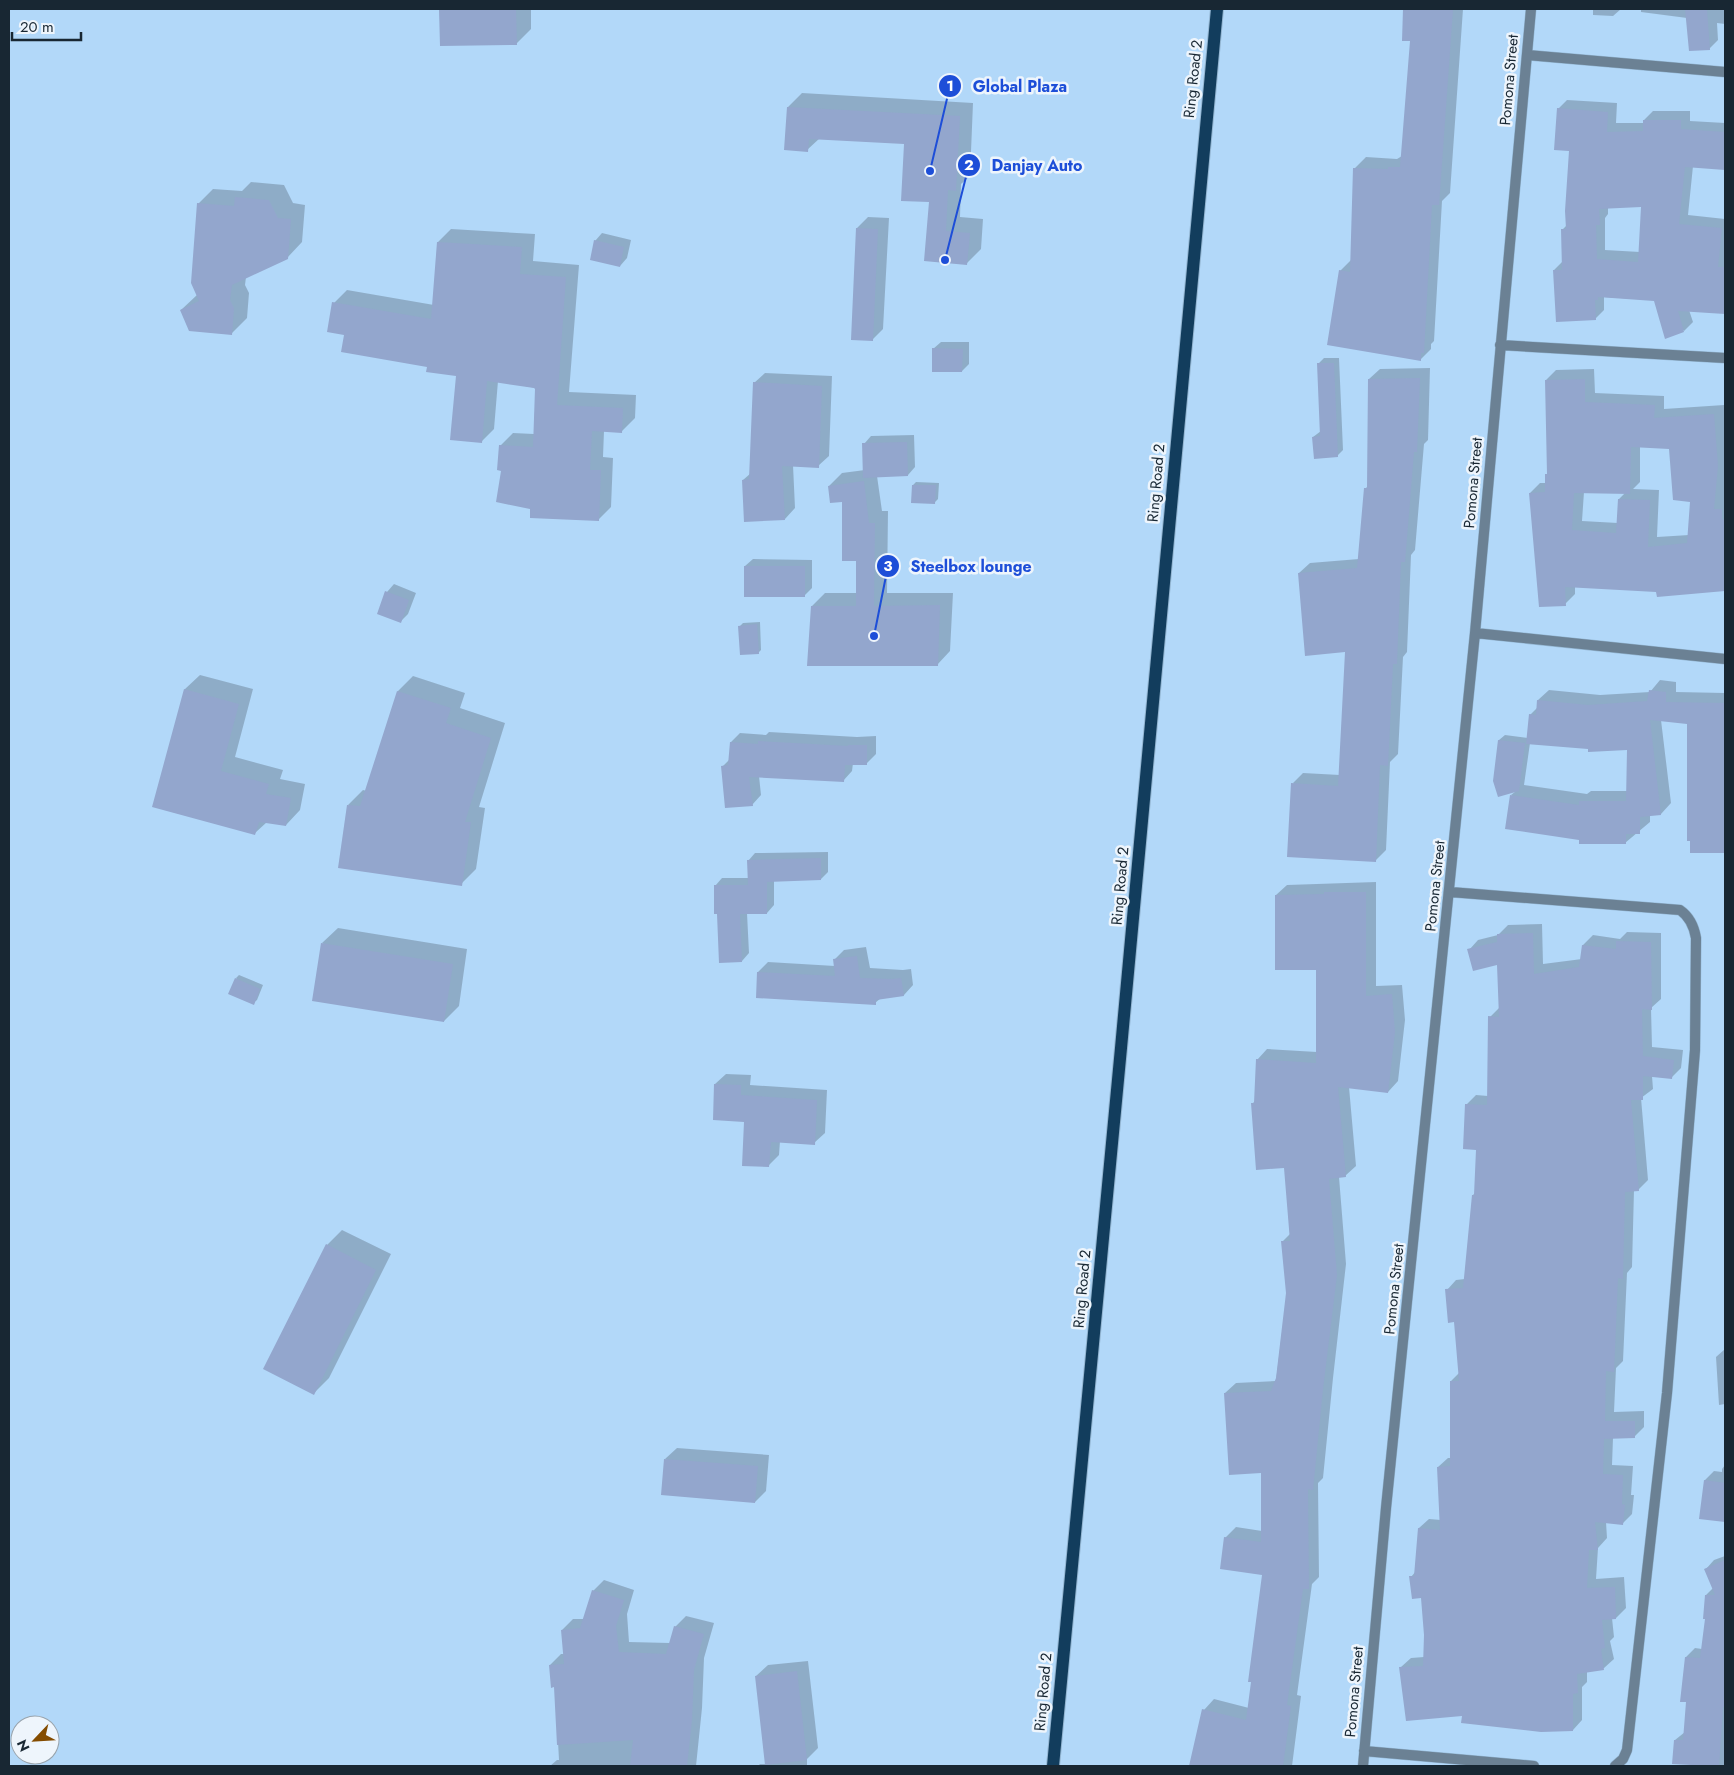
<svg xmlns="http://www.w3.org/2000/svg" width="1734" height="1775" viewBox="0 0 1734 1775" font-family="Jost,sans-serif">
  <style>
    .shadow { fill: #0003; fill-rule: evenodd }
    .building { fill: #93a6cd; fill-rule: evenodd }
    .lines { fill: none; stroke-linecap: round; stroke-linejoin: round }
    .minor-casing { stroke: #93b5d1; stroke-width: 11 }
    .primary-casing { stroke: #93b5d1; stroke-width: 14 }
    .minor { stroke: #6b8194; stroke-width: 10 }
    .primary { stroke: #123d5d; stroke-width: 12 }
    .labels { text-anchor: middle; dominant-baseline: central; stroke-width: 5; stroke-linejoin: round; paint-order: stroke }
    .street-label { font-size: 15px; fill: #182733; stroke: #eef5fc }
    .leader { fill: none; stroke: #1d4ed8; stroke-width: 2 }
    .callout-dot { fill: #1d4ed8; stroke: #eef5fc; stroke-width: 2 }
    .mark-label { font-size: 15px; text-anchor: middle; font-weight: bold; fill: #fff }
    .callout-label { font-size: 16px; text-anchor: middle; font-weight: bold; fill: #1d4ed8; stroke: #eef5fc; stroke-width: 5; stroke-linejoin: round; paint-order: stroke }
  </style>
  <rect width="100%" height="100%" fill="#b2d8f9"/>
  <path class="shadow" d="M441,9H531V29L517,43L442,45Z
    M1404,9H1463L1450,193L1442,201L1434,341L1431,344V349L1420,360L1340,271L1352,259L1355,168L1366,157L1397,159L1402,156L1411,40H1403Z
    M1593,9H1621L1613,16L1593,15Z
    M1641,9H1725V24L1717,23L1718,40L1709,49L1687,18L1641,12Z
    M802,93L973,103L970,176L961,184L960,217L983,219L981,249L967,263L925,260L930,201L905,143L820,138L807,150L788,107Z
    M1567,100L1617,103L1616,123H1644V120L1653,111H1690V121L1725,123V168L1693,166L1688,215L1725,219V313L1689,310L1693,322L1684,331L1655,300L1604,297V310L1595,319L1554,270L1563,261L1562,230L1567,225L1570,149L1558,109ZM1643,206L1640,252L1605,250V218L1608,214V207Z
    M251,182L284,185L293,203L305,205L302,242L287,258L246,277L245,285L249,293L247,318L232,333L181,310L197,295L198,204L213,189L242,191Z
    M868,217L889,218L883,329L872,340L857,228Z
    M451,229L535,234L533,261L579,265L569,392L636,395L635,418L622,431H604L603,457L613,458L611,507L598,520L532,507L502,469L500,446L513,433L534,434L536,388L498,381L494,429L481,442L458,375L428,366L345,334L334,303L347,290L434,305L438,242Z
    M602,233L631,240L627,258L620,266L595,241Z
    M941,342H969V364L962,371L933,349Z
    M1324,358H1339L1343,450L1337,456L1313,437L1321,431L1318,364Z
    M1430,368L1428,440L1424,444L1415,550L1411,555L1407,652L1403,657L1398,754L1390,762L1386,850L1375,861L1293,783L1303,773L1340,775L1346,651L1299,573L1310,563L1359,559L1366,488L1368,486L1369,379L1380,369Z
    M1594,369L1595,393L1664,396V409L1724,405L1725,407V589L1658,595L1657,591L1575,586V594L1565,604L1530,493L1540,483H1546V475L1549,472L1546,380L1556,370ZM1640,446L1670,448L1691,500L1689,535L1657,537L1659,490L1633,489L1640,482ZM1584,492H1626L1619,499L1618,523L1582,521Z
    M765,373L832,376L829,456L818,466L793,465L795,508L785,519L743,480L751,473L754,383Z
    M914,435L915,467L908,475L877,476L882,511H888L887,593H953L950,651L937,665L812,606L825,593H857V560L843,500L829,486L842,473L865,470L864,444L871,436Z
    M916,482L939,483L938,499L935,502L913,485Z
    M753,559L812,560V588L804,596L745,566Z
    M394,584L416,593L408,614L401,621L387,592Z
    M760,622L761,650L758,653L740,626L743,623Z
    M200,675L253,689L235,757L283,770L280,779L305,784L300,810L286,825L267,822L255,833L154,806L185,689Z
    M413,676L465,693L460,708L505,723L479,807L485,808L476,869L461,884L348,805L363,790L367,791L398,691Z
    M1660,680L1676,682V692L1725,693V852H1691L1688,723L1661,720L1671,803L1661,814L1650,815V822L1625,843L1581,839L1511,795L1516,791L1495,781L1499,740L1505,735L1528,738L1530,715L1538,707V700L1549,690L1600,695L1650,692ZM1530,743L1589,748L1629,749L1628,791H1591L1587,794L1524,785Z
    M769,732L857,737L876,736V754L867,763H853L852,771L843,781L759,776L761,795L752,805L722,767L730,759L731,742L740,733L766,735Z
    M828,852V872L821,879L774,880V905L767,913H747L749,953L742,961L718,913L715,886L722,878H749L748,861L755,853Z
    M1376,882V986L1402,985L1405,1020L1398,1081L1388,1092L1349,1087L1356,1166L1345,1176L1339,1177L1346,1264L1333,1378L1323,1478L1318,1483L1319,1577L1312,1584L1297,1695L1301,1696L1292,1766H1190L1204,1710L1214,1699L1249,1708L1263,1574L1225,1538L1236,1527L1262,1531V1472L1225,1393L1236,1383L1276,1381L1287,1293L1282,1242L1290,1234L1285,1167L1252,1104L1255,1101L1257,1060L1267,1049L1317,1052V969L1276,895L1287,885Z
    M1542,924L1543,964L1582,959L1583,945L1593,935L1620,939L1627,932L1661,933V999L1651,1008L1652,1047L1683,1050L1681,1068L1671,1078L1652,1076L1653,1089L1641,1098L1648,1180L1638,1190H1634L1632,1267L1627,1273L1623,1361L1616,1368L1614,1412L1644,1411V1427L1634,1437L1613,1438L1612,1465L1633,1466L1631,1495H1634L1632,1514L1622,1524L1606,1522L1607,1538L1598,1548L1596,1579L1624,1577L1626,1608L1616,1618H1612L1614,1637L1610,1641L1614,1659L1604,1668L1587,1671V1682L1582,1687V1720L1573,1730L1463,1714L1401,1667L1411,1658L1424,1657L1426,1635L1422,1597L1411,1577L1416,1571L1419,1528L1429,1519L1441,1520L1438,1467L1448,1458H1451V1381L1460,1372L1456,1321L1447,1290L1456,1280L1465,1279L1473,1195L1475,1193L1477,1149L1466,1105L1476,1095L1488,1096L1490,1017L1500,1007L1499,963L1469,950L1478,940L1498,935L1508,925Z
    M338,928L467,949L459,1006L444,1021L322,943Z
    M866,947L870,968L903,970L911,969L913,985L904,995L881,998L875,1003L757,996L758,972L768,962L835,966L834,960L844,950Z
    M239,975L263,985L257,1000L253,1003L236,978Z
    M726,1074L751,1075L750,1085L827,1090L825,1133L814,1143L780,1141L779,1155L768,1166L745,1120L715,1084Z
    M342,1230L391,1254L329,1378L314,1393L327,1245Z
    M1725,1244V1275L1724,1245Z
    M1725,1292V1404L1719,1405L1716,1357L1725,1349L1724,1294Z
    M677,1448L769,1455L766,1491L755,1502L665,1459Z
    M1725,1465V1521L1700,1518L1705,1480L1714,1471L1722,1472V1469Z
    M1725,1556V1766H1692V1763L1675,1740L1685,1732L1687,1701L1686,1657L1695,1648L1702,1649L1706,1617V1595L1713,1588L1706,1569L1714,1560Z
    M604,1580L634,1590L627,1614L629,1642L670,1643L675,1627L686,1616L714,1623L704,1658L702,1708L696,1766H550L557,1760H559L555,1686L550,1665L561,1654H564L562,1630L573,1619H584L593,1591Z
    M808,1661L818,1748L807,1759V1766H758L760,1764H766L756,1676L768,1665Z"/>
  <path class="building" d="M439,9H516L517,45L440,46Z
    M1403,9H1453L1439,205H1432L1424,353H1421V361L1327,345L1339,270L1350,272L1353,168L1388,169V167H1400L1410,41H1402Z
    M1685,9H1707L1710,50L1689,51Z
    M787,107L960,116L956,191L948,190L946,231L970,233L967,265L924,261L929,202L901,201L904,144L809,139L808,152L784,150Z
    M1557,108L1608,112L1607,132L1643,131V120H1681V129L1725,132V170L1685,167L1679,224L1722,228L1718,267H1725V314L1678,311L1684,332L1665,339L1654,301L1598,297V300H1595L1596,320L1556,322L1553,270H1562L1561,229H1566L1565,211L1569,151L1554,150ZM1641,207L1638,262L1597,259L1596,225H1600L1599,209Z
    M235,197L269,200L278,218L291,219L288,259L232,285L230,300L234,308L232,335L189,331L180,310L199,301L191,283L197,203L234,206Z
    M856,228L878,229L873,341L851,340Z
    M594,240L624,247L620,267L590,260Z
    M437,242L522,247L520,274L566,277L557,405L623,408L622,433L592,431L590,470H601L599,521L530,518V509L496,502L501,471L497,470L499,445L533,447L535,389L534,388L487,381L482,443L450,440L456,376L426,372L427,367L341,352L344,335L327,332L332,302L431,319Z
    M932,348L963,349L962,372H932Z
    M1317,363H1334L1338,457L1314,459L1312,437L1320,436Z
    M1420,378L1417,452H1414L1405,562H1401L1397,664H1393L1388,766L1380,765L1376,862L1287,857L1291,783L1338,786L1345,652L1305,656L1298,573L1357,568L1364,488H1367L1368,379Z
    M1585,379V402L1655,405L1654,418L1714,414L1718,466L1714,509H1722V519L1725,520V591L1657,597L1656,592L1565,587L1566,606L1539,607L1529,493L1545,492V474H1547L1545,380ZM1631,447L1669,449L1673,500L1690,502L1687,543L1648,547L1650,500L1618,499L1616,533L1572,530L1574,493L1630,494Z
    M753,382L822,386L819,468L782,466L785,520L744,522L742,480L749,479Z
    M907,442L908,476L863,478L862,443Z
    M864,481L869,523H875L874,606L940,605L938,666H807L811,606H856V561H842V502L830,503L828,486Z
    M912,485H936L935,504L911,503Z
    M744,566H805V597H744Z
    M385,591L409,600L401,623L377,614Z
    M757,624L759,654L740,655L738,626Z
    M184,689L239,704L221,771L269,784L266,794L291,798L286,826L259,822L255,835L152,807Z
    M1649,690L1666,692V702L1725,703V853H1690V841H1687V724L1650,720L1661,815L1640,817V834H1626V844H1579V840L1505,829L1510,795L1579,805V801H1626L1627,750L1588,752V749L1526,744L1529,714L1536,715L1537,700L1588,705L1647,701Z
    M397,691L451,708L446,723L491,738L465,822H471L462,886L338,868L347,805L360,806Z
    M1498,740L1525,743L1519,791L1498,797L1493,781Z
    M758,741L848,746V745H867V765H845L844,782L749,777L753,806L725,808L721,766L728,765L730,742L758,744Z
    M821,858V880L767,882V914H740L742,962L719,963L717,914H714V885H748L747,860Z
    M1324,892H1366V996L1392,994L1395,1032L1388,1093L1338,1087L1346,1177L1329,1179L1337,1275L1323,1389L1313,1490L1308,1489L1309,1589H1303L1287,1705L1291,1706L1283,1766H1189L1202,1709L1246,1720L1251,1682H1248L1262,1575L1220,1569L1224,1537L1261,1542V1473L1229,1475L1224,1393L1271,1391L1276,1378L1286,1293L1281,1241H1290L1284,1168L1256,1170L1251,1103H1254L1256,1059L1316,1063V970H1275V895L1324,894Z
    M1533,933L1534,974L1579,967L1582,945L1616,949V941L1651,942L1652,1010L1642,1009L1643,1056L1674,1060L1672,1079L1643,1076V1100H1631L1639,1191L1625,1192L1623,1279L1618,1278L1614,1372L1606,1371L1605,1421H1635V1438L1604,1439L1603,1474L1623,1475L1622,1504L1625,1505L1623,1525L1595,1522L1598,1550H1589L1587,1588L1615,1587L1616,1619L1602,1620L1605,1648L1601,1649L1604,1670L1577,1674L1578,1693L1573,1694V1731L1541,1732L1461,1723L1462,1716L1406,1721L1399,1667L1423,1666L1424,1635L1421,1598L1412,1599L1409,1576H1414L1418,1528L1440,1530L1437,1467L1450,1466V1381H1459L1454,1322L1448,1323L1445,1289L1463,1288L1472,1195H1474L1476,1150L1463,1149L1465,1104L1487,1105L1488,1016L1499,1017L1497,965L1473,971L1467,949L1497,942V934Z
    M321,943L453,964L444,1022L312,1001Z
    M857,956L860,978L892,979L901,978L904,996L876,1000V1005L756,998L757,972L835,976L833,959Z
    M235,978L260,989L254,1005L228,994Z
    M714,1084L741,1085V1095L817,1100L815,1145L771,1142L769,1167L742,1166L744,1122L713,1120Z
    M326,1244L376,1270L314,1395L263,1369Z
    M664,1459L758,1466L755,1503L661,1495Z
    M1704,1480L1725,1483V1522L1699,1519Z
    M1725,1560V1707H1723L1719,1766H1690L1691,1765L1672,1764L1674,1740H1683L1686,1702H1680L1685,1657L1700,1658L1705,1619H1703L1705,1595H1715L1704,1569Z
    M592,1590L624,1600L616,1626L619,1652L666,1654L674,1626L704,1634L694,1670L692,1720L687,1766H630L633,1740L557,1745L554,1687L551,1688L549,1665L564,1664L561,1630L580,1628Z
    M797,1671L807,1760L765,1765L755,1676Z"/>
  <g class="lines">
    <g class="minor-casing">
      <path id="minor" d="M1527,55L1725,72
        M1500,345L1725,358
        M1475,633L1725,659
        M1450,892L1680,910C1690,917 1694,926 1696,938L1695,1050L1667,1393L1627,1750L1623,1759L1615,1766
        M1364,1751L1534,1766
        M1363,1766L1386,1508L1475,633L1531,9"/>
    </g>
    <g class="primary-casing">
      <path id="primary" d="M1053,1766L1121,1048L1217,9"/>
    </g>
    <use href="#minor" class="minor"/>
    <use href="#primary" class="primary"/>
  </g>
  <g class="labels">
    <g class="street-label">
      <text transform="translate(1193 79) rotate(-84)">Ring Road 2</text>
      <text transform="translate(1509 80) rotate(-85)">Pomona Street</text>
      <text transform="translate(1156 483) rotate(-85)">Ring Road 2</text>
      <text transform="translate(1473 483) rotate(-85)">Pomona Street</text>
      <text transform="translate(1120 886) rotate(-85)">Ring Road 2</text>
      <text transform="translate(1435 886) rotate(-84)">Pomona Street</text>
      <text transform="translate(1082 1289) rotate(-85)">Ring Road 2</text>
      <text transform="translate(1394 1289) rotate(-84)">Pomona Street</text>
      <text transform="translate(1043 1692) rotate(-85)">Ring Road 2</text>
      <text transform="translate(1354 1692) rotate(-85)">Pomona Street</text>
    </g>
  </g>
  <path class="leader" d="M930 171L950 86M945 260L969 165M874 636L888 566"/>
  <g class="callout-dot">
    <circle cx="930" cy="171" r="5"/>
    <circle cx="945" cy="260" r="5"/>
    <circle cx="874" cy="636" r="5"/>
    <circle cx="950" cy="86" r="12"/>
    <circle cx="969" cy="165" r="12"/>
    <circle cx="888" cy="566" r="12"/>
  </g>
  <g class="mark-label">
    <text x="950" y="91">1</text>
    <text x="969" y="170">2</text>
    <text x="888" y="571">3</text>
  </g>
  <g class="callout-label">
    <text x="1020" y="92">Global Plaza</text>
    <text x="1037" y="171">Danjay Auto</text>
    <text x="971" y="572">Steelbox lounge</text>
  </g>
  <rect width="1734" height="1775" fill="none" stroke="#182733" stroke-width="20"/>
  <g transform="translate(35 1740) rotate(245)"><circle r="24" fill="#eef5fc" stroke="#98a3ac"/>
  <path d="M0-4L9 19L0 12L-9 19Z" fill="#844c00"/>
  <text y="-8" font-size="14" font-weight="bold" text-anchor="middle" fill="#182733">N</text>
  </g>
  <path d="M12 32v8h69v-8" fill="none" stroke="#182733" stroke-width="2.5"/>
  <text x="20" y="32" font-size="15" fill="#182733" stroke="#eef5fc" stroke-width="4" paint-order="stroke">20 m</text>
</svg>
